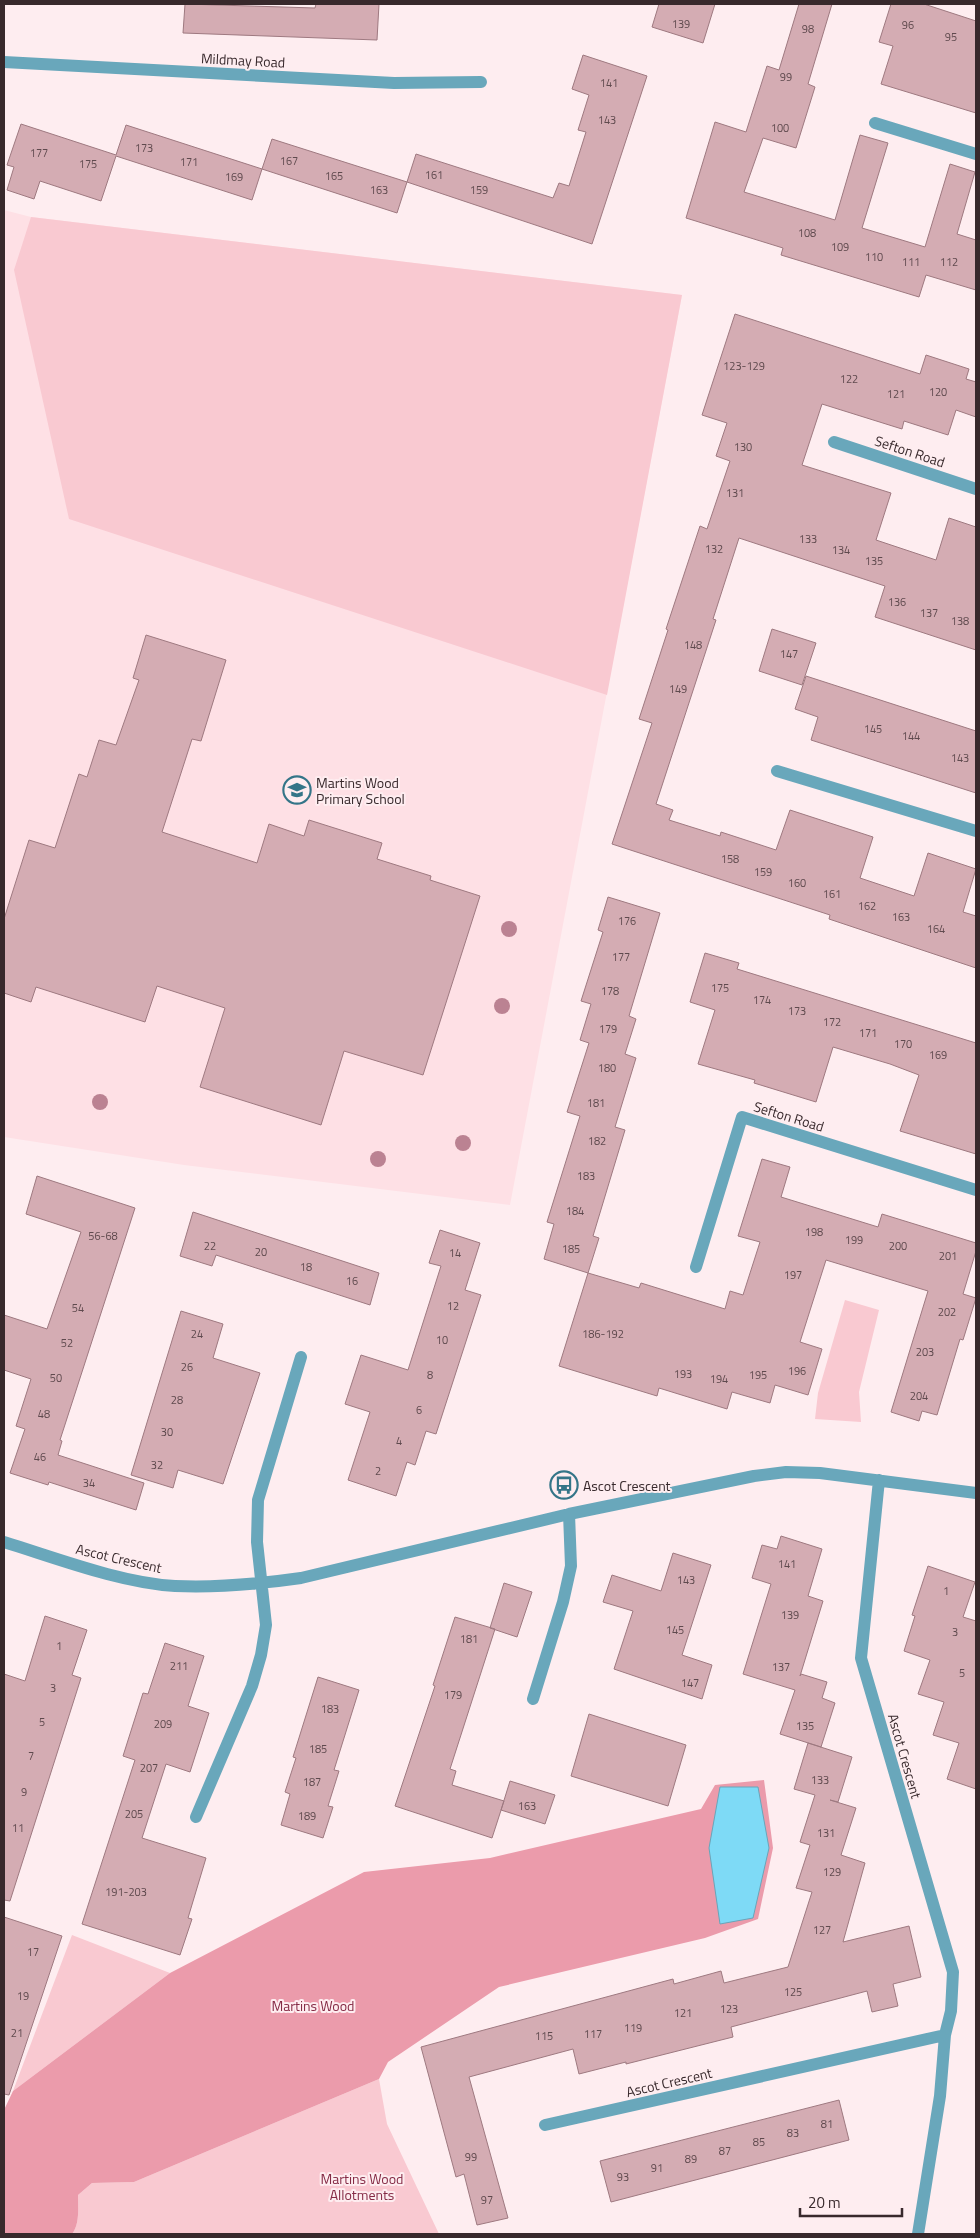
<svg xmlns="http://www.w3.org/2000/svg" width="980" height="2238" viewBox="0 0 980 2238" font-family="'Titillium Web',sans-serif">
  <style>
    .built { fill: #fee0e5 }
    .green { fill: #f9c9d1 }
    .forest { fill: #eb9bab }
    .water { fill: #7edaf6; stroke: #69a5b9 }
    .building { fill: #d4acb3; stroke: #9e7980 }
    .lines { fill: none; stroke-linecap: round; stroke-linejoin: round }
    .street { stroke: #69a7bb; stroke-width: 12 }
    .tree { fill: #bb8292 }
    .labels { text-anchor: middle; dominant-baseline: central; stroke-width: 4; stroke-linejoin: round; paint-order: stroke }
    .number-label { font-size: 11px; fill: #5f4a4e }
    .street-label { font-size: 14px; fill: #38292c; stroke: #feedf0 }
    .poi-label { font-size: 14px; fill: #38292c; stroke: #feedf0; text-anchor: start }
    .park-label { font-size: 14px; fill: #852a45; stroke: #feedf0 }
  </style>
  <rect width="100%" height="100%" fill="#feedf0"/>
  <path class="built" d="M4,210L31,217L682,295L510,1205L184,1165L4,1137Z"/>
  <path class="green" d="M31,217L682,295L607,695L69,519L14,270Z
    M845,1300L879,1310L859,1392L861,1422L815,1419L818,1393Z
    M72,1935L170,1973L13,2091Z
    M379,2079L387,2124L439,2234H72C80,2224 78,2207 78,2195L92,2183L134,2182Z"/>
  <path class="forest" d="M764,1780L773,1848L758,1919L705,1938L499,1987L388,2062L379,2079L134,2182L92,2183L78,2195C78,2207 80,2224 72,2234H4V2110L13,2091L170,1973L364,1872L490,1858L701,1809L715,1785Z"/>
  <path class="water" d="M720,1787H758L769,1848L753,1918L720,1924L709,1848Z"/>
  <path class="building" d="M185,4L315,8L316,4H379L377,40L183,33Z
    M659,4H715L703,43L652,27Z
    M799,4H832L808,84L815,87L796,148L763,138L744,192L835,220L860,135L888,143L862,228L925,247L950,164L975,172L957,234L976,240V290L926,275L919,297L781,255L783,248L686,218L715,122L746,132L767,66L779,70Z
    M891,4H924L976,21V113L881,84L893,46L879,42Z
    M583,55L647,76L592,244L407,182L416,154L553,198L559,183L569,186L586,132L578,130L589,95L572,89Z
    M21,124L116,155L126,125L262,169L252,200L116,156L101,201L40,181L34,199L7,190L14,167L7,165Z
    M272,139L407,182L397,213L262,169Z
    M735,314L920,374L926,355L969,369L966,379L976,382V417L956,410L948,435L904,421L902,429L822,404L802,465L891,493L876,540L936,560L949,518L976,527V650L875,617L885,586L739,538L713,619L716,620L656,804L673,810L669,820L720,836L721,832L776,850L790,810L873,837L860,878L914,896L928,853L976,869L963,912L976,916V968L829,919L830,915L612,844L652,723L639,719L668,630L666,629L700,526L707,529L730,461L716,456L727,423L702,415Z
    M772,629L816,643L802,685L759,671Z
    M146,635L226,660L201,741L192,739L162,832L257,863L269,824L304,836L309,820L382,843L377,859L431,876L430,880L480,896L423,1075L344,1051L321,1125L200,1087L225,1008L157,986L145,1022L36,987L31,1002L4,993V919L29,840L55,848L79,774L87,777L99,740L116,745L139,680L133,678Z
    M806,676L976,731V793L811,740L818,717L795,709Z
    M608,897L660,913L629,1016L636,1019L625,1054L636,1058L615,1127L625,1130L593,1236L599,1238L588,1273L544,1259L554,1224L547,1222L580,1116L567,1112L589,1043L580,1040L591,1004L581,1001L603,932L598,930Z
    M705,953L739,963L737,969L976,1043V1154L900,1131L919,1075L890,1064L833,1047L816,1102L754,1083L755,1080L698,1064L715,1010L690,1002Z
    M762,1159L790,1167L781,1197L878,1227L882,1214L976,1243V1251L963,1294L976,1298L963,1340L960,1339L937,1415L922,1411L919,1421L891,1412L928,1291L826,1260L800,1342L822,1349L808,1395L775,1385L770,1403L732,1392L727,1409L659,1388L657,1396L559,1366L588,1273L639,1288L641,1283L725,1309L730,1291L743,1295L760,1242L738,1236Z
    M37,1176L135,1208L60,1440L62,1441L58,1455L144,1483L136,1510L49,1482L48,1485L10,1473L25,1429L16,1426L31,1379L4,1370V1315L47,1329L81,1232L26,1214Z
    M193,1212L379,1273L370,1305L216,1255L212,1266L180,1256Z
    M440,1230L480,1243L465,1290L481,1295L436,1434L426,1431L415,1465L407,1462L396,1496L348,1480L370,1412L345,1404L361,1355L408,1370L441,1266L429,1263Z
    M181,1311L223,1324L213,1358L260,1373L223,1484L178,1470L173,1488L131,1475Z
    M781,1536L822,1549L808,1596L823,1601L800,1676L801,1674L827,1682L822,1698L835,1703L821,1747L780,1734L795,1690L743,1674L771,1584L752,1578L762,1545L777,1549Z
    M673,1553L711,1565L682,1655L712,1665L702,1699L614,1669L633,1611L603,1602L612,1575L661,1591Z
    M928,1566L975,1582L963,1617L976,1621V1789L947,1779L959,1743L933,1735L944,1702L918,1694L930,1660L904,1651L915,1616L912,1615Z
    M504,1583L532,1592L517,1637L490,1628Z
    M45,1616L87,1630L72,1675L81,1678L10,1901L4,1900V1674L25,1681Z
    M455,1617L495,1629L450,1769L456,1771L452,1785L504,1801L492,1838L395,1806L435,1686L433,1685Z
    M165,1643L204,1656L188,1706L209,1713L190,1772L166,1764L142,1838L206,1858L188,1918L192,1919L180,1955L82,1924L135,1760L123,1756L143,1693L148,1694Z
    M318,1677L359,1690L334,1770L339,1771L328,1806L333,1807L323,1838L281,1825L290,1794L285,1792L296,1758L293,1757Z
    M589,1714L686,1745L668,1806L571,1776Z
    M808,1743L852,1757L838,1802L830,1800L856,1808L841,1855L865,1863L843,1942L909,1926L921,1977L893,1984L898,2006L872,2012L867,1991L731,2027L733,2037L626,2064V2062L579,2074L573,2049L469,2077L508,2218L477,2225L464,2174L456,2177L421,2047L673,1979L674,1984L721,1971L724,1983L788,1967L812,1892L796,1888L810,1845L800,1842L815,1795L794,1789Z
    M510,1781L555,1795L545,1824L501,1810Z
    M4,1917L62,1936L9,2095L4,2094Z
    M839,2100L849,2140L611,2202L600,2161Z"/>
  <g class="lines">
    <path class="street" d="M4,62L394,83L481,82
      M875,123L976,154
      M834,442L976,489
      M777,771L976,831
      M696,1267L742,1117L976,1190
      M879,1480L861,1658L953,1972L951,2011L945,2035L940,2096L918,2234
      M4,1542C56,1558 121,1583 175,1586C217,1588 259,1584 301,1578L569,1514L754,1476L786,1472L820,1473L976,1493
      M533,1699L563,1602L571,1566L569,1514
      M196,1817L252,1686L261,1655L266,1625L257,1542L258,1500L301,1357
      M545,2125L945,2035"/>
  </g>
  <g class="tree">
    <circle cx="509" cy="929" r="8"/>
    <circle cx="502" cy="1006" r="8"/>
    <circle cx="100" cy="1102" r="8"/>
    <circle cx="463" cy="1143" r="8"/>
    <circle cx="378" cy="1159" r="8"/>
  </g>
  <defs>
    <g id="school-ring" transform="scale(1.4375)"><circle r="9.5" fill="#feedf0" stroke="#347588" stroke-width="1.5"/><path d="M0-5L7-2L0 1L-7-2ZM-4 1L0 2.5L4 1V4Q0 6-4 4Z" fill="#347588"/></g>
    <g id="bus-ring" transform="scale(1.4375)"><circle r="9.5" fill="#feedf0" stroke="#347588" stroke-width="1.5"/><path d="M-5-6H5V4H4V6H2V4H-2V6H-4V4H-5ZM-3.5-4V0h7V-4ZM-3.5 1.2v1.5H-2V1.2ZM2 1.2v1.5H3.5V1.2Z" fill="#347588"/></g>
  </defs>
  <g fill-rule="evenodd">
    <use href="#school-ring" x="297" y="790"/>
    <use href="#bus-ring" x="564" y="1485"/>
  </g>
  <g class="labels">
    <g class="number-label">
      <text x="681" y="24">139</text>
      <text x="908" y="25">96</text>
      <text x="808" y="29">98</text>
      <text x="951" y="37">95</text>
      <text x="786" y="77">99</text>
      <text x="609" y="83">141</text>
      <text x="607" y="120">143</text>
      <text x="780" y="128">100</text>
      <text x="144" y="148">173</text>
      <text x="39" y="153">177</text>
      <text x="289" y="161">167</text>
      <text x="189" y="162">171</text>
      <text x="88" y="164">175</text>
      <text x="434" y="175">161</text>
      <text x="334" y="176">165</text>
      <text x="234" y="177">169</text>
      <text x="379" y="190">163</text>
      <text x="479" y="190">159</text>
      <text x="807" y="233">108</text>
      <text x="840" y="247">109</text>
      <text x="874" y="257">110</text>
      <text x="911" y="262">111</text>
      <text x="949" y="262">112</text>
      <text x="744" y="366">123-129</text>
      <text x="849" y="379">122</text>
      <text x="938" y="392">120</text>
      <text x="896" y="394">121</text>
      <text x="743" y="447">130</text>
      <text x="735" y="493">131</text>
      <text x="808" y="539">133</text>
      <text x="714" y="549">132</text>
      <text x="841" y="550">134</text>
      <text x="874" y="561">135</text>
      <text x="897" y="602">136</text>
      <text x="929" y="613">137</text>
      <text x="960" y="621">138</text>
      <text x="693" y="645">148</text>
      <text x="789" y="654">147</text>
      <text x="678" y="689">149</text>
      <text x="873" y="729">145</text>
      <text x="911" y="736">144</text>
      <text x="960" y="758">143</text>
      <text x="730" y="859">158</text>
      <text x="763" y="872">159</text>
      <text x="797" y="883">160</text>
      <text x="832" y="894">161</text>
      <text x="867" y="906">162</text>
      <text x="901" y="917">163</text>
      <text x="627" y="921">176</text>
      <text x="936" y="929">164</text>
      <text x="621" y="957">177</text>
      <text x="720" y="988">175</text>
      <text x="610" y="991">178</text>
      <text x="762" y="1000">174</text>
      <text x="797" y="1011">173</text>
      <text x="832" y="1022">172</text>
      <text x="608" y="1029">179</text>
      <text x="868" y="1033">171</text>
      <text x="903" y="1044">170</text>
      <text x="938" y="1055">169</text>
      <text x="607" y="1068">180</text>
      <text x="596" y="1103">181</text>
      <text x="597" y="1141">182</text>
      <text x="586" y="1176">183</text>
      <text x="575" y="1211">184</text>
      <text x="814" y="1232">198</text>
      <text x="103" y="1236">56-68</text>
      <text x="854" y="1240">199</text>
      <text x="210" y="1246">22</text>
      <text x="898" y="1246">200</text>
      <text x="571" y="1249">185</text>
      <text x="261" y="1252">20</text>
      <text x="455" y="1253">14</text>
      <text x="948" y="1256">201</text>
      <text x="306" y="1267">18</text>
      <text x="793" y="1275">197</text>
      <text x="352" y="1281">16</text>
      <text x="453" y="1306">12</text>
      <text x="78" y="1308">54</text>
      <text x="947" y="1312">202</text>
      <text x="197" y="1334">24</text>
      <text x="603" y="1334">186-192</text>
      <text x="442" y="1340">10</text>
      <text x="67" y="1343">52</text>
      <text x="925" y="1352">203</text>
      <text x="187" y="1367">26</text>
      <text x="797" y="1371">196</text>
      <text x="683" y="1374">193</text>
      <text x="430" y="1375">8</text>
      <text x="758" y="1375">195</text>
      <text x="56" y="1378">50</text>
      <text x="719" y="1379">194</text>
      <text x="919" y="1396">204</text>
      <text x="177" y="1400">28</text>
      <text x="419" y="1410">6</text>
      <text x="44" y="1414">48</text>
      <text x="167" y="1432">30</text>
      <text x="399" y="1441">4</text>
      <text x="40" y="1457">46</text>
      <text x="157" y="1465">32</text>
      <text x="378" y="1471">2</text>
      <text x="89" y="1483">34</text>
      <text x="787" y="1564">141</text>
      <text x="686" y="1580">143</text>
      <text x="946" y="1591">1</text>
      <text x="790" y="1615">139</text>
      <text x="675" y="1630">145</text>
      <text x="955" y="1632">3</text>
      <text x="469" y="1639">181</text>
      <text x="59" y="1646">1</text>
      <text x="179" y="1666">211</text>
      <text x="781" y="1667">137</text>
      <text x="962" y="1673">5</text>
      <text x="690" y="1683">147</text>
      <text x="53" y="1688">3</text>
      <text x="453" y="1695">179</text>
      <text x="330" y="1709">183</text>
      <text x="42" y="1722">5</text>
      <text x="163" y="1724">209</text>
      <text x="805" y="1726">135</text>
      <text x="318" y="1749">185</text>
      <text x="31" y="1756">7</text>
      <text x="149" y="1768">207</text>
      <text x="820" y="1780">133</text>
      <text x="312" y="1782">187</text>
      <text x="24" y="1792">9</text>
      <text x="527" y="1806">163</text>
      <text x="134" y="1814">205</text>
      <text x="307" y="1816">189</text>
      <text x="18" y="1828">11</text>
      <text x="826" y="1833">131</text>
      <text x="832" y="1872">129</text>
      <text x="126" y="1892">191-203</text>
      <text x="822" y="1930">127</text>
      <text x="33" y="1952">17</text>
      <text x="793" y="1992">125</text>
      <text x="23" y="1996">19</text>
      <text x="729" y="2009">123</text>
      <text x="683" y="2013">121</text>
      <text x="633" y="2028">119</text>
      <text x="17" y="2033">21</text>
      <text x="593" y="2034">117</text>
      <text x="544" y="2036">115</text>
      <text x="827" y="2124">81</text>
      <text x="793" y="2133">83</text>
      <text x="759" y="2142">85</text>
      <text x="725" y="2151">87</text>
      <text x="471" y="2157">99</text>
      <text x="691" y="2159">89</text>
      <text x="657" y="2168">91</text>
      <text x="623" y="2177">93</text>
      <text x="487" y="2200">97</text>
    </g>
    <g class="street-label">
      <text transform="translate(243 60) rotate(3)">Mildmay Road</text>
      <text transform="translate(910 451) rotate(18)">Sefton Road</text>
      <text transform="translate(789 1116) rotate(17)">Sefton Road</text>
      <text transform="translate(119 1558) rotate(13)">Ascot Crescent</text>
      <text transform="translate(905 1756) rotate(74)">Ascot Crescent</text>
      <text transform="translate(669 2082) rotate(-13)">Ascot Crescent</text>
    </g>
    <g class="poi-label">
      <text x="316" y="782">Martins Wood<tspan x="316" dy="16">Primary School</tspan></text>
      <text x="583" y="1485">Ascot Crescent</text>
    </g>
    <g class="park-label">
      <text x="313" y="2005">Martins Wood</text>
      <text x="362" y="2178">Martins Wood<tspan x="362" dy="16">Allotments</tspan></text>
    </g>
  </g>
  <rect width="980" height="2238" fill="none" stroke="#38292c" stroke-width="10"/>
  <path d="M800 2208v8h102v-8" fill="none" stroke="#38292c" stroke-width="2.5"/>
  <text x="808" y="2208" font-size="15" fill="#38292c" stroke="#feedf0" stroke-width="4" paint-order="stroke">20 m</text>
</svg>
